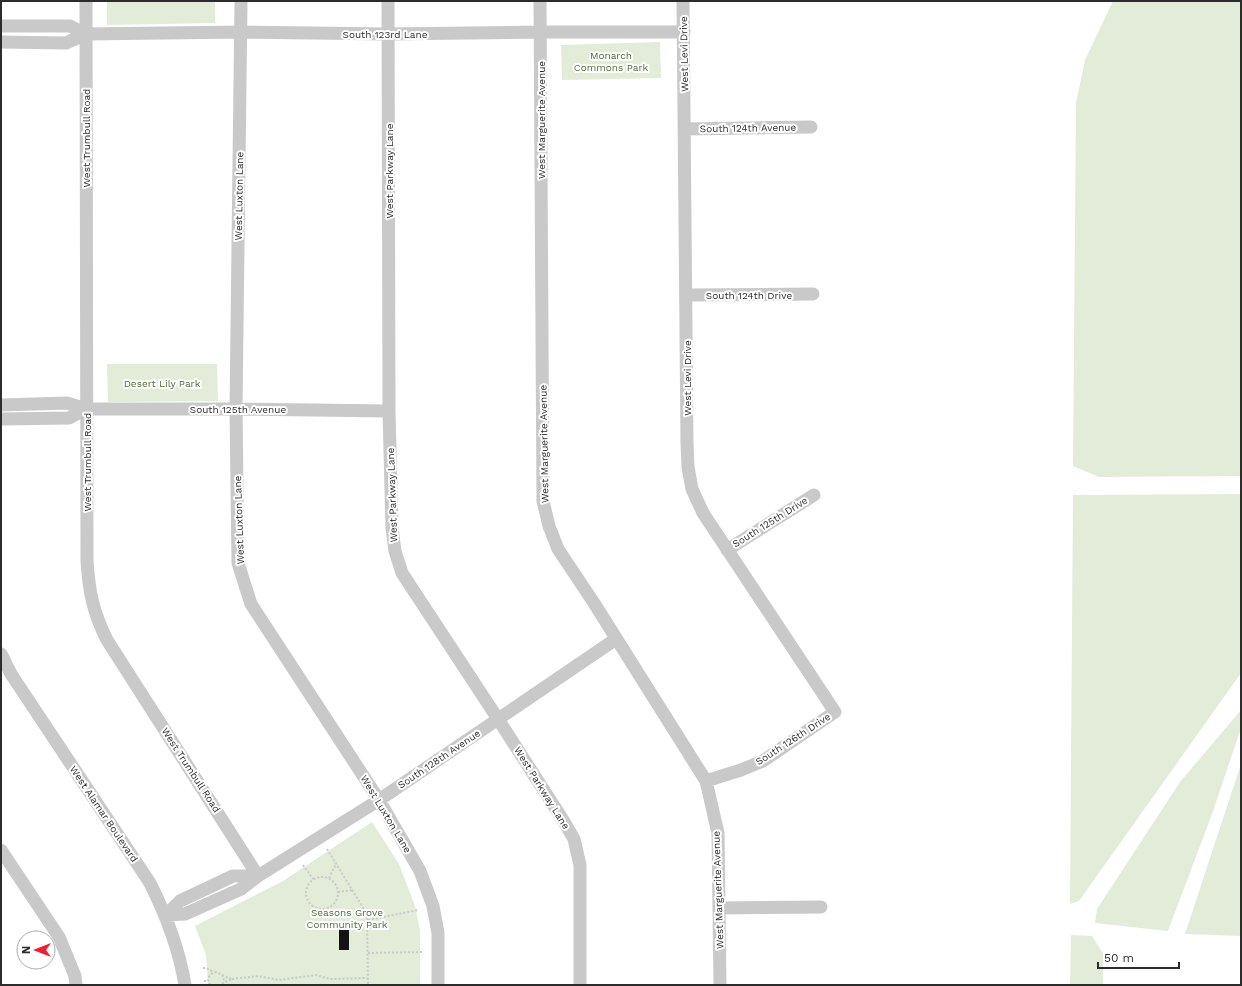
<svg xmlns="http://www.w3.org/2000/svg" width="1242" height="986" viewBox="0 0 1242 986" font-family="'Work Sans',sans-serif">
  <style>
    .green { fill: #e3ecd8 }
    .building { fill: #131313 }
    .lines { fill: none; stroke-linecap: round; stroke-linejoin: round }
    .path { stroke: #c9c9c9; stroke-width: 2; stroke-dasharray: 2 2; stroke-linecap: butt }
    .minor { stroke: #c9c9c9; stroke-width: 13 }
    .labels { text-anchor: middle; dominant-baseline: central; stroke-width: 4; stroke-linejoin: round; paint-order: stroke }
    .street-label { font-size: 10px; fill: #2c2c2c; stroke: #fff }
    .park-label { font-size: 10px; fill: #516c36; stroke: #fff }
  </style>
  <rect width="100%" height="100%" fill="#fff"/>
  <path class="green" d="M107,1H215V23L107,25Z
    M1113,1H1241V476L1099,477L1073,466L1076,103L1085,60Z
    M660,42L661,78L562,80L561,45Z
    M107,364H217L218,401L108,402Z
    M1241,494V673L1079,901L1070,904L1073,495Z
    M1241,710V728L1212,814L1168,931L1095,923L1097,909L1180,782Z
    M1241,764V936L1185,934Z
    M372,822L399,864L415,906L420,930V985H208L206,955L195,926L283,881Z
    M1071,935L1092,936L1103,953V985H1070Z"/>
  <path class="building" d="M339,922H349V950H339Z"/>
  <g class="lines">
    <path class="path" d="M327,849L367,914L368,985
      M303,865L313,879
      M306 893a16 16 0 1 1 32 0a16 16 0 1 1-32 0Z
      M329,878L335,866L337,864
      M338,892L353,890
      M368,920L418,910
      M368,953L423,952
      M203,968H206L214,972
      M222,975L232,979L223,983
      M232,979L258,976L279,980L316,975L330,979L367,978
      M204,981H208
      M210,985C206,979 209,973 217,972L223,976L224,981L222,985"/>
    <path class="minor" d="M86,1L87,561C89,592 93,612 107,640L258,876
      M241,1L236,409L238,563L251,604L379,800L420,871L433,906L438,933V985
      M388,1L389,411L392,528L395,551L402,573L498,719L563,820L574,839L580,865V985
      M540,1L543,501L549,526L558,549L594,603L706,781L718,833L720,985
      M683,1L687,443L688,467L692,489L703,513L835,712L763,761L741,770L706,781
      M1,26H70L86,34
      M1,42L66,43L86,34L241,32L388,34L540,32H684
      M685,129L811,127
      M686,295L813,294
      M1,405L67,403L86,409H236L389,411
      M1,419L69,418L86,409
      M727,550L814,495
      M1,654L11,674L150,883C167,917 179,948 185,985
      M1,850L59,937L75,976L76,985
      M720,908L821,907
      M166,915L185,914L241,889L258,876L379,800L616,639
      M166,915L180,901L233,876H258"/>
  </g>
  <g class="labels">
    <g class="street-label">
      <text x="385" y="34">South 123rd Lane</text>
      <text transform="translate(684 54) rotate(-91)">West Levi Drive</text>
      <text transform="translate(541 120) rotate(-90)">West Marguerite Avenue</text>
      <text transform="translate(748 128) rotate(-1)">South 124th Avenue</text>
      <text transform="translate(86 138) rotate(-90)">West Trumbull Road</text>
      <text transform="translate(389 171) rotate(-90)">West Parkway Lane</text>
      <text transform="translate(239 196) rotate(-89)">West Luxton Lane</text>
      <text x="749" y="295">South 124th Drive</text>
      <text transform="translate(687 378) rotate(-90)">West Levi Drive</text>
      <text x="238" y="409">South 125th Avenue</text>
      <text transform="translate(544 444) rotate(-91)">West Marguerite Avenue</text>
      <text transform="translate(87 462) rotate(-90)">West Trumbull Road</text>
      <text transform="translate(392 495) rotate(-92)">West Parkway Lane</text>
      <text transform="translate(239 520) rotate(-92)">West Luxton Lane</text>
      <text transform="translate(770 522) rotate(-32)">South 125th Drive</text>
      <text transform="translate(793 739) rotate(-33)">South 126th Drive</text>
      <text transform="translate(439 759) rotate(-34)">South 128th Avenue</text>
      <text transform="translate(191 770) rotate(57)">West Trumbull Road</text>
      <text transform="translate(542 788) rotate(58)">West Parkway Lane</text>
      <text transform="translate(104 814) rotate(56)">West Alamar Boulevard</text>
      <text transform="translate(386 814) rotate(59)">West Luxton Lane</text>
      <text transform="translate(718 890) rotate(-92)">West Marguerite Avenue</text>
    </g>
    <g class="park-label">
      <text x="611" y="55">Monarch<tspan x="611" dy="12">Commons Park</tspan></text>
      <text x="162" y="383">Desert Lily Park</text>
      <text x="347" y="912">Seasons Grove<tspan x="347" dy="12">Community Park</tspan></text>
    </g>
  </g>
  <rect width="1242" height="986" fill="none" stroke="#2c2c2c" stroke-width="4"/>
  <g transform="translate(36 950) rotate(270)"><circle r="19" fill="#ffffff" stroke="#ababab"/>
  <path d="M0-3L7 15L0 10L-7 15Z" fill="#f61b34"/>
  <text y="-6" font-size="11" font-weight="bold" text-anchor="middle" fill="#2c2c2c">N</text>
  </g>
  <path d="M1098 962v6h81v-6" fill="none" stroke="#2c2c2c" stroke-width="2"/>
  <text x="1104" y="962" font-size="12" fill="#2c2c2c" stroke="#ffffff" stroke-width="3" paint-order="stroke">50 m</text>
</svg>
